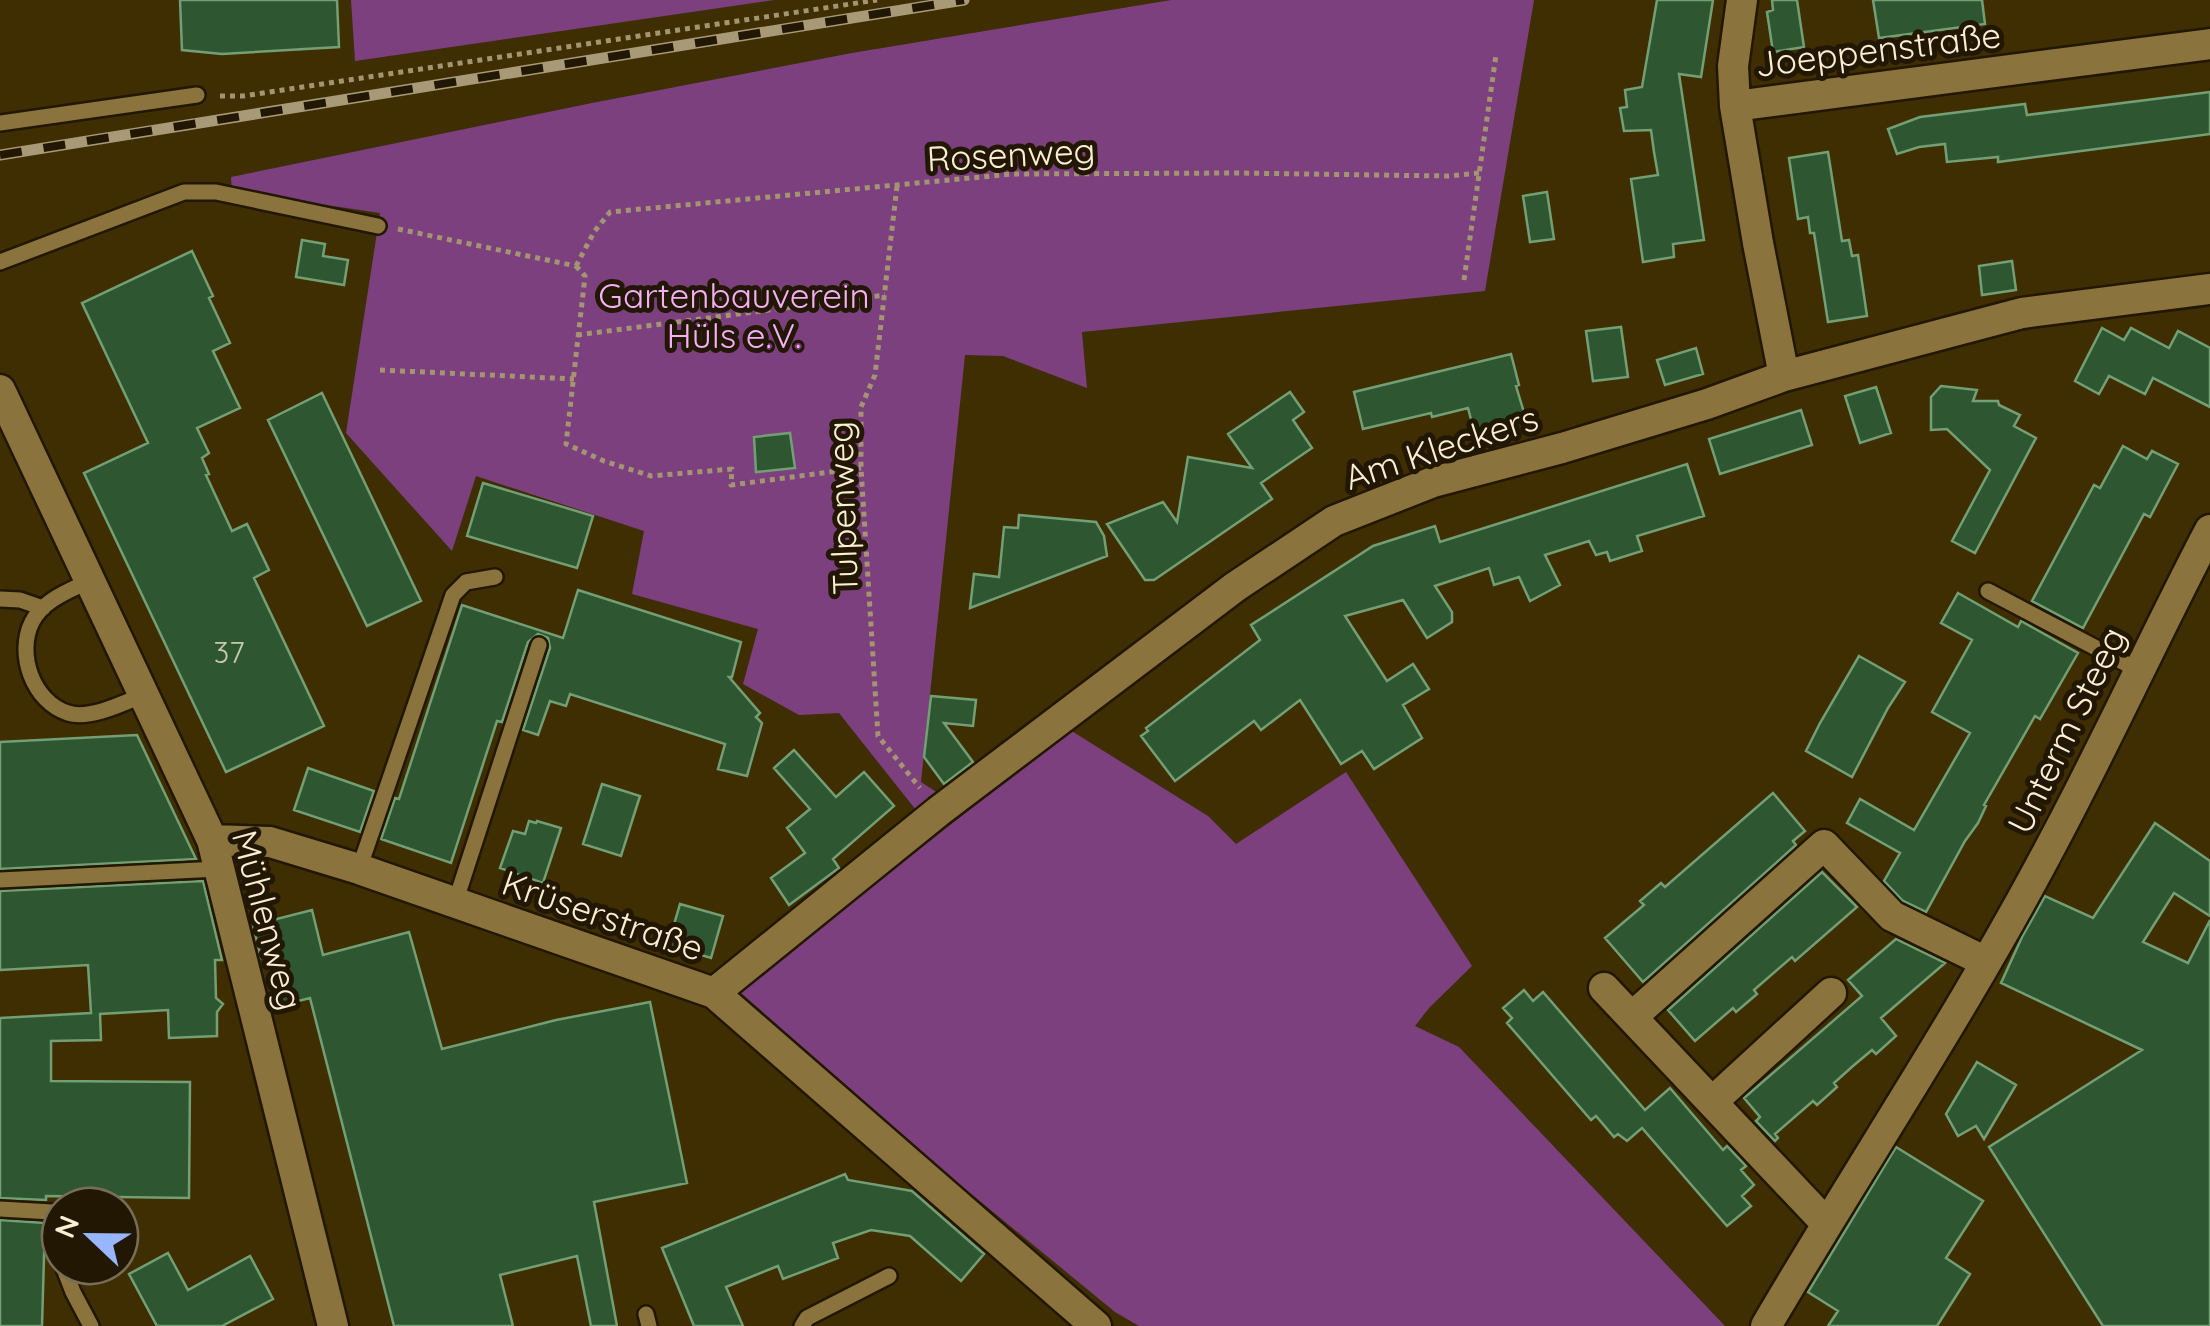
<svg xmlns="http://www.w3.org/2000/svg" width="2210" height="1326" viewBox="0 0 2210 1326" font-family="Quicksand,sans-serif">
  <style>
    .green { fill: #7c407f }
    .building { fill: #2e5731; stroke: #739f75; stroke-width: 2.5 }
    .lines { fill: none; stroke-linecap: round; stroke-linejoin: round }
    .service-casing { stroke: #221700; stroke-width: 20 }
    .minor-casing { stroke: #221700; stroke-width: 35 }
    .path { stroke: #a39571; stroke-width: 5; stroke-dasharray: 5 5; stroke-linecap: butt }
    .service { stroke: #8b733e; stroke-width: 15 }
    .minor { stroke: #8b733e; stroke-width: 30 }
    .rail-casing { stroke: #a99a77; stroke-width: 11 }
    .rail { stroke: #211703; stroke-width: 8; stroke-dasharray: 22; stroke-linecap: butt }
    .labels { text-anchor: middle; dominant-baseline: central; stroke-width: 10; stroke-linejoin: round; paint-order: stroke }
    .number-label { font-size: 30px; fill: #c8c8aa }
    .street-label { font-size: 35px; fill: #fbeed2; stroke: #211703 }
    .park-label { font-size: 35px; fill: #f4aff6; stroke: #211703 }
  </style>
  <rect width="100%" height="100%" fill="#3f2e02"/>
  <path class="green" d="M351,0H774L355,61Z
    M1171,0H1534L1485,291L1082,332L1087,388L1003,356L965,355L921,782L938,793L916,810L839,713L799,715L743,684L758,629L632,594L644,531L476,476L452,551L346,433L380,213L232,191L231,177L592,103L852,53Z
    M1070,730L1208,816L1236,844L1346,772L1472,966L1429,1008L1415,1026L1459,1047L1725,1326H1139L1115,1312L959,1184L744,996L730,986L863,894Z"/>
  <path class="building" d="M180,0H337L339,47L222,54L182,50Z
    M1657,0H1713L1701,77L1679,74L1704,240L1673,244L1674,257L1643,262L1631,179L1658,175L1654,152L1651,130L1624,131L1620,108L1627,107L1625,90L1642,87Z
    M1772,0H1797L1804,47L1773,52L1767,12L1773,10Z
    M1873,0H1982L1985,24L1879,38Z
    M2210,92V134L1998,162V157L1947,162L1945,144L1919,147L1897,154L1888,129L1920,117L2025,104L2027,115Z
    M1828,152L1842,241L1849,240L1852,256L1858,255L1867,316L1828,322L1814,233H1810L1808,217L1798,219L1789,158Z
    M1547,192L1554,239L1530,242L1523,196Z
    M302,240L325,244L323,256L348,260L344,285L296,277Z
    M192,251L213,296L209,298L230,343L213,351L240,408L197,428L209,453L202,458L209,474L206,475L232,531L247,524L269,570L254,578L324,726L226,772L84,473L148,443L82,303Z
    M2012,261L2016,290L1982,295L1979,266Z
    M1621,327L1628,377L1593,381L1586,331Z
    M2102,328L2124,340L2131,328L2169,348L2178,331L2210,348V407L2153,378L2145,394L2109,376L2099,394L2075,381Z
    M1696,348L1703,374L1665,385L1657,360Z
    M1511,354L1519,385L1516,386L1526,419L1474,431L1468,408L1432,417L1431,413L1363,429L1354,392Z
    M1941,386L1977,390L1973,401H1998L1999,405L2020,415L2014,426L2036,438L1975,553L1952,541L1990,470L1947,429L1931,430V397Z
    M1876,387L1891,433L1860,443L1845,396Z
    M1290,392L1304,412L1293,420L1312,448L1261,483L1272,499L1154,580H1145L1107,524L1163,502L1177,522L1188,457L1252,468L1228,434Z
    M322,393L421,601L367,626L268,420Z
    M1801,410L1812,445L1720,474L1709,439Z
    M790,433L795,468L756,472L754,437Z
    M2123,446L2147,459L2152,451L2178,464L2150,517L2144,514L2083,628L2032,601L2094,485L2100,488Z
    M1687,464L1704,516L1637,536L1642,551L1610,561L1607,552L1596,555L1589,541L1545,555L1560,585L1530,601L1519,577L1494,585L1489,568L1435,586L1452,612V622L1427,638L1403,600L1345,616L1387,681L1413,664L1429,689L1403,705L1422,738L1374,769L1362,751L1341,764L1300,700L1261,730L1254,721L1175,781L1141,736L1148,731L1146,728L1260,640L1251,625L1373,546L1435,526L1440,542Z
    M483,483L593,516L577,568L467,536Z
    M1019,515L1096,522L1104,536L1107,556L970,608L974,574L999,577L1004,527L1018,528Z
    M578,590L741,642L732,677H729L760,713L756,717L762,723L747,776L718,769L725,744L570,694L566,706L550,701L538,735L523,730L550,648L548,638L538,634L528,642L502,722L497,721L451,863L381,839L395,798L399,799L462,605L563,638Z
    M1958,593L2018,627L2021,621L2078,653L2040,719L2035,716L1984,805L1986,806L1978,823L1965,841L1926,912L1903,901L1884,881L1900,853L1847,823L1860,799L1914,830L1970,733L1932,712L1972,640L1941,623Z
    M1859,656L1905,682L1888,708L1852,777L1806,751L1820,723Z
    M931,696L976,700L973,726L944,723L973,762L944,784L924,757Z
    M137,735L196,859L0,869V742Z
    M794,750L836,797L864,772L894,806L833,859L839,868L789,905L771,878L805,853L787,828L810,809L774,768Z
    M308,768L374,791L360,832L294,810Z
    M602,784L640,796L621,856L583,844Z
    M1773,793L1805,831L1793,841L1796,845L1643,982L1605,938L1644,905L1640,901L1661,883L1665,887Z
    M529,821L536,823L537,821L561,828L543,883L500,868L513,831L525,834Z
    M2155,823L2210,861V916L2174,893L2143,942L2188,963L2210,920V1326H2103L1989,1147L2142,1050L2001,983L2022,937L2045,896L2093,918Z
    M1822,872L1857,907L1795,961L1792,957L1754,990L1757,994L1736,1012L1733,1008L1695,1041L1668,1010Z
    M203,881L222,960H215L216,998L223,1004L217,1012V1036L169,1038L168,1010L100,1014L101,1040L51,1041V1081L190,1082L189,1198L46,1196V1200L0,1198V1018L91,1013L88,965L0,970V891Z
    M680,904L723,916L711,958L668,945Z
    M312,910L323,955L409,932L442,1049L556,1020L650,1002L687,1183L594,1202L617,1326H591L577,1256L500,1275L513,1326H394L310,998L279,1006L267,958H261L253,925Z
    M1896,939L1945,963L1881,1018L1896,1036L1876,1054L1872,1050L1853,1066L1834,1083L1837,1087L1817,1105L1813,1101L1775,1134L1778,1138L1775,1141L1756,1121L1760,1117L1744,1098L1862,996L1848,980Z
    M1524,990L1533,1001L1543,992L1645,1110L1670,1088L1723,1150L1727,1146L1746,1166L1741,1170L1754,1185L1742,1196L1751,1206L1727,1226L1642,1128L1627,1141L1618,1134L1614,1137L1596,1116L1591,1120L1507,1023L1512,1018L1503,1008Z
    M1977,1062L2016,1085L1984,1139L1976,1126L1958,1136L1946,1114Z
    M1896,1147L1983,1201L1946,1258L1970,1274L1937,1326H1828L1838,1311L1808,1292Z
    M845,1174L848,1180L912,1191L984,1254L961,1281L910,1236L871,1230L833,1243L838,1258L783,1279L778,1266L726,1287L743,1326H694L662,1248Z
    M0,1220L45,1223L42,1326H0Z
    M168,1253L188,1290L250,1256L273,1299L222,1326H157L129,1274Z"/>
  <g class="lines">
    <g class="service-casing">
      <path id="service" d="M0,123L197,95
        M0,262L184,192H216L378,226
        M89,581C69,591 43,600 32,622C16,654 33,702 68,713C89,720 124,703 143,695
        M1988,591L2138,670
        M0,599L20,600L43,608
        M359,869L453,595L466,582L495,577
        M0,880L218,869
        M455,903L539,645
        M0,1209L52,1212L57,1221L60,1259
        M63,1266L73,1292L91,1326
        M646,1314L649,1326
        M802,1326L807,1318L889,1276"/>
    </g>
    <g class="minor-casing">
      <path id="minor" d="M1742,0L1733,66L1735,106L1758,243L1784,376
        M1735,106L2210,44
        M0,390L212,840L333,1326
        M212,840L270,842L359,869L714,993L1096,1326
        M1604,988L1826,1223
        M714,993L939,811L1235,587L1334,521L1433,482L1562,448L1707,404L1784,376L2022,313L2210,289
        M1632,1017L1824,845L1892,916L1986,962
        M1712,1102L1831,993
        M1766,1326C1861,1164 1966,1008 2053,842C2108,739 2156,633 2210,530"/>
    </g>
    <path class="path" d="M220,96H243L877,0
      M897,186L875,375L861,407V468L878,736L920,788
      M398,229L576,266
      M576,266L594,232L610,212L1013,174L1237,173L1448,176L1479,173
      M576,266L585,276L566,444L604,461L651,476L732,469L731,485L861,468
      M1464,280L1496,55
      M577,335L885,295
      M380,370L574,379"/>
    <use href="#service" class="service"/>
    <use href="#minor" class="minor"/>
    <g class="rail-casing">
      <path id="rail" d="M0,155L964,0"/>
    </g>
    <use href="#rail" class="rail"/>
  </g>
  <g class="labels">
    <g class="number-label">
      <text x="229" y="652">37</text>
    </g>
    <g class="street-label">
      <text transform="translate(1878 49) rotate(-7)">Joeppenstraße</text>
      <text transform="translate(1011 154) rotate(-3)">Rosenweg</text>
      <text transform="translate(1441 447) rotate(-18)">Am Kleckers</text>
      <text transform="translate(842 508) rotate(-92)">Tulpenweg</text>
      <text transform="translate(2066 730) rotate(-64)">Unterm Steeg</text>
      <text transform="translate(603 915) rotate(19)">Krüserstraße</text>
      <text transform="translate(268 920) rotate(75)">Mühlenweg</text>
    </g>
    <g class="park-label">
      <text x="734" y="295">Gartenbauverein<tspan x="734" dy="40">Hüls e.V.</tspan></text>
    </g>
  </g>
  <g transform="translate(90 1236) rotate(292)"><circle r="48" fill="#211703" stroke="#786d56" stroke-width="2.5"/>
  <path d="M0-8L18 38L0 25L-18 38Z" fill="#97b6fd"/>
  <text y="-15" font-size="28" font-weight="bold" text-anchor="middle" fill="#fbeed2">N</text>
  </g>
</svg>
